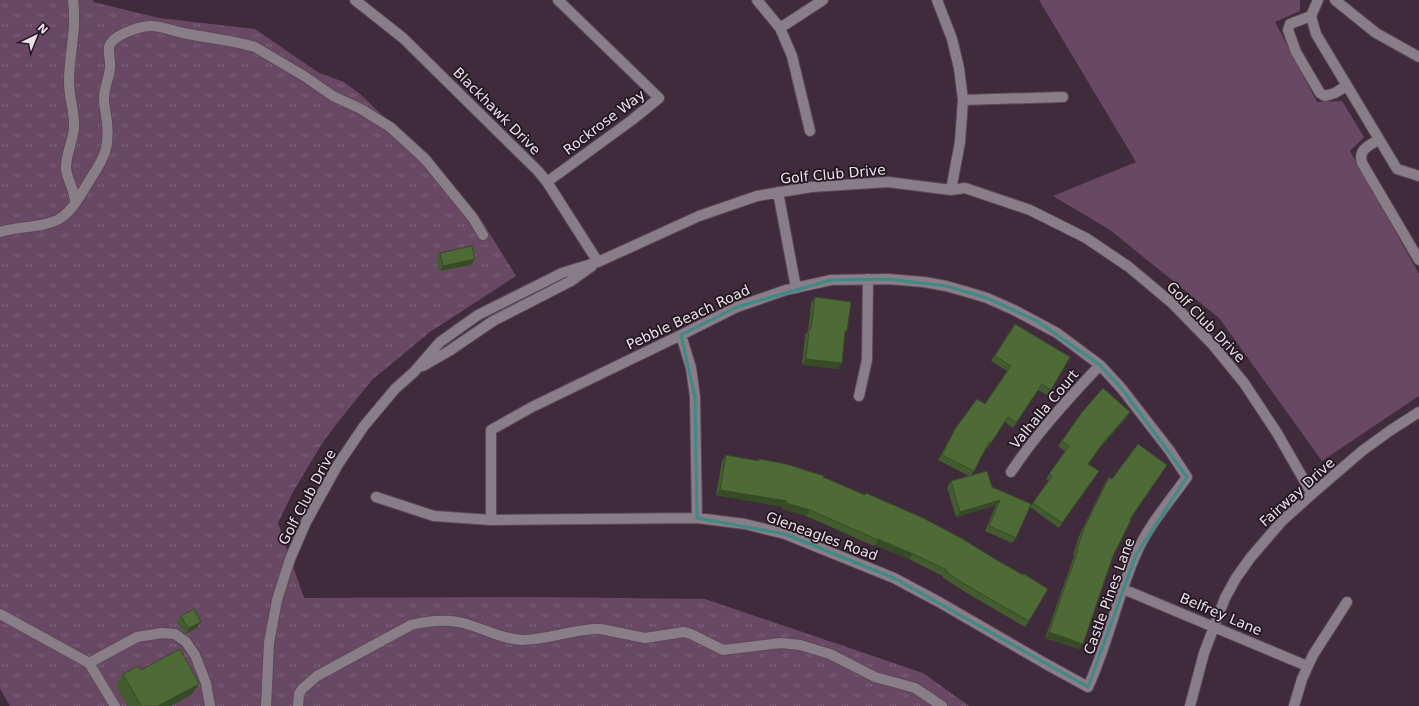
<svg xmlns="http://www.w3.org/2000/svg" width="1419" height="706" viewBox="0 0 1419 706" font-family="'DejaVu Sans',sans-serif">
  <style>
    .grass { fill: url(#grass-tufts) }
    .park { fill: #684863 }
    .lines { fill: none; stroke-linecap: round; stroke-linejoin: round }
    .minor-casing { stroke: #5c4859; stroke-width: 12 }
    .minor { stroke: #897e87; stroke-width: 10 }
    .wall { fill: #435c2f }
    .shaded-wall { fill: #374b26 }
    .building { fill: #4e6b37; stroke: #374b26 }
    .marked { fill: none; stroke: #3c8b87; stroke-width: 3; stroke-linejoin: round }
    .labels { text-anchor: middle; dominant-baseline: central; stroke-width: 3.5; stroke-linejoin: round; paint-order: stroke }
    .street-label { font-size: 14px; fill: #eee0eb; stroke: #21171f }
  </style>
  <defs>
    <pattern id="grass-tufts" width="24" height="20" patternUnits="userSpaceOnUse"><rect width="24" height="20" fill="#684863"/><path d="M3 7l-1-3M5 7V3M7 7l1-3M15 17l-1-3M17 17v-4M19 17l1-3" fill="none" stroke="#7e627a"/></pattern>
  </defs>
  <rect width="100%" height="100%" fill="#402b3d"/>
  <path class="grass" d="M0,0H93V2L159,18L255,29L319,73L344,82L360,94L440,170L482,221L516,276L430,332L373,379L338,422L323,442L293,492L278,523L304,598L533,597L705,599L923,673L969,706H10L0,689Z"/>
  <path class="park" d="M1039,0H1300V11L1275,22L1317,102L1342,101L1364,137L1350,151L1419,274V396L1322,461L1219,318L1110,230L1053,196L1136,162Z"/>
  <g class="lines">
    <g class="minor-casing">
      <path id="minor" d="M73,0C77,30 69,54 69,82C69,98 75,113 74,128C73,141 66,154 66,167C66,179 75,189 75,202
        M355,0L403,38L538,171L547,182L598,262
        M757,0L780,28L792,56L810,131
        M937,0L952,39L959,68L963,100L960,142L951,190
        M1318,0L1311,16L1316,34L1397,169L1419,176
        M1335,0L1376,33L1419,57
        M1311,16L1290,24L1288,30L1296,52L1320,93L1325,96L1335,93L1346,86
        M780,28L823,0
        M963,100L1063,97
        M1378,140C1368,146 1358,150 1362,163L1419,260
        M547,182L632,120L659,98L558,0
        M778,192L796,288
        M0,232C18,226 43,228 59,219C71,212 79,198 86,186C101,161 110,154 107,122C106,114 104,106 104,98C104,87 109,79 110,68C111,62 108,54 109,47C112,35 140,26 151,26C162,26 173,31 183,33C207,38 232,40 255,47L304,76L333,96L361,109L390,127L425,159L473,218L483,235
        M681,335L691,368L695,397L697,518
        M423,366L449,351L493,321L571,281L592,266
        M859,396L867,360L868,279
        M1011,472C1037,433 1068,399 1100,365
        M376,497L434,516L491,520L697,518L745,524L785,534L894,578L939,602L1046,664L1088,687C1108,644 1117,597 1136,554C1148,526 1169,502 1187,477L1170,451L1122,389L1100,365L1057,333L1014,310L987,298L964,291L946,286L924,282L888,279L831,280L786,290L737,307L681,335L532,407L491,430V520
        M1123,589L1307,666
        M0,614L89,663L115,706
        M89,663L137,637L162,633L175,634L186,642L195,655L206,683L210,706
        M266,706L269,643L277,600L290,559L306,522L337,466L364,426L395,389L414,372L440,342L478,315L562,273L598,262L699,216L757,196L811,187L888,182L951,190L965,188L1030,210L1086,238L1129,267L1173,304L1213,345L1244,383L1277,433L1312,494
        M298,706L299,694L302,689L317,676L411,625C428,621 446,619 463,623C483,628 501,639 522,640C549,640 575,628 601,629L645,638L684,632L691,634L723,650L781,643L800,645L830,654L875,677L915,688L942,706
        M1190,706L1204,653L1225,598L1236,578L1251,557L1282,521L1312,494L1362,451L1391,430L1419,412
        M1294,706L1302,679L1313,655L1347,602"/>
    </g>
    <use href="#minor" class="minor"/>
  </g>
  <path class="wall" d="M440,253L471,265L439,271L436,259Z
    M815,297L845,334L838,369L802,365L805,335L808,331L811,303Z
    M1011,329L1051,390L1047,395L1038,390L1013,428L1005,422L987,449L986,448L974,471L971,475L992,487L1031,504L1016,538L1012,543L985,531L996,505L956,517L947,487L951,481L969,476L938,460L952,434L977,399L985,404L1007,371L991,361Z
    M1082,412H1130L1127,417L1100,448L1088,464L1099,471L1059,528L1030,507L1049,481L1046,479L1065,451L1058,446Z
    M726,455L758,461L759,459L823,477L865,495L866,493L1029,621L1025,627L967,593L942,577L943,576L909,559L875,545L874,546L806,516L782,509L783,507L716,495L722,461Z
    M1109,477L1130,519L1113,556L1079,649L1045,638L1074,556L1073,555L1079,536L1105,483Z
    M181,616L197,628L185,634L182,631L177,622Z
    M141,670L191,695L171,706H127L116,685L123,674Z"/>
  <path class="shaded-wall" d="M475,259L471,265L439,271L443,266Z
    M806,359L842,363L838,369L802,365Z
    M1130,412L1127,417L1100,448L1103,443Z
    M720,490L787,501L783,507L716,495Z
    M1000,500L996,505L956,517L960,512Z
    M786,503L810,510L806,516L782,509Z
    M878,539L913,554L909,559L875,545Z
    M201,622L197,628L185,634L189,628Z
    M1049,632L1083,644L1079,649L1045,638Z
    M199,684L191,695L171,706H158Z"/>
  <path class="building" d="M472,246L475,259L443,266L440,253Z
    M815,297L851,302L847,331H845L842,363L806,359L809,329H811Z
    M1015,324L1070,357L1051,390L1042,384L1016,423L1008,417L991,443L989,442L974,471L942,455L955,429L977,399L985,404L1011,366L995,356Z
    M1103,388L1130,412L1103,443L1088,464L1099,471L1062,523L1033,503L1052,476L1049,474L1069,446L1062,441L1082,412Z
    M1138,444L1167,465L1130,519L1131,520L1113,556L1083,644L1049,632L1078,550L1077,549L1083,531L1109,477L1112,479Z
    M726,455L759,461V459L786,464L824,476L823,477L865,495L866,493L923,518L961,538L990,556L1023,575L1024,574L1048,589L1029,621L971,588L946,572L947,570L913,554L878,539V540L810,510L786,503L787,501L720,490Z
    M987,471L992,487L1031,504L1016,538L989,526L1000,500L960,512L951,481Z
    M194,609L201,622L189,628L186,625L181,616Z
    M180,649L199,684L158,706H141L123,674L138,666L141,670Z"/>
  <path class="marked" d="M888,279L946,286L987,298L1037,321L1100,365L1122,389L1187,477L1136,555L1088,687L894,578L785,534L697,518L695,397L681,335L737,307L831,280Z"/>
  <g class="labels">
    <g class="street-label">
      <text transform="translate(497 111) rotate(45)">Blackhawk Drive</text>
      <text transform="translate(604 122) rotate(-37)">Rockrose Way</text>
      <text transform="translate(833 174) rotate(-5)">Golf Club Drive</text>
      <text transform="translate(688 317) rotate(-25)">Pebble Beach Road</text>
      <text transform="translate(1206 322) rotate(46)">Golf Club Drive</text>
      <text transform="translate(1044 409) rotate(-50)">Valhalla Court</text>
      <text transform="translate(1297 492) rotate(-42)">Fairway Drive</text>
      <text transform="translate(307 497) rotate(-62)">Golf Club Drive</text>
      <text transform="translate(822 536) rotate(20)">Gleneagles Road</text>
      <text transform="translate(1109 596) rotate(-70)">Castle Pines Lane</text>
      <text transform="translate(1221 614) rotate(23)">Belfrey Lane</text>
    </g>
  </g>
  <g transform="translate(36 36) rotate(43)" stroke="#21171f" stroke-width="3" paint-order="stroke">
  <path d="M0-3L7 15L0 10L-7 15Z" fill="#eee0eb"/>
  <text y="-6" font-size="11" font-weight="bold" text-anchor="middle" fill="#eee0eb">N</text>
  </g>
</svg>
